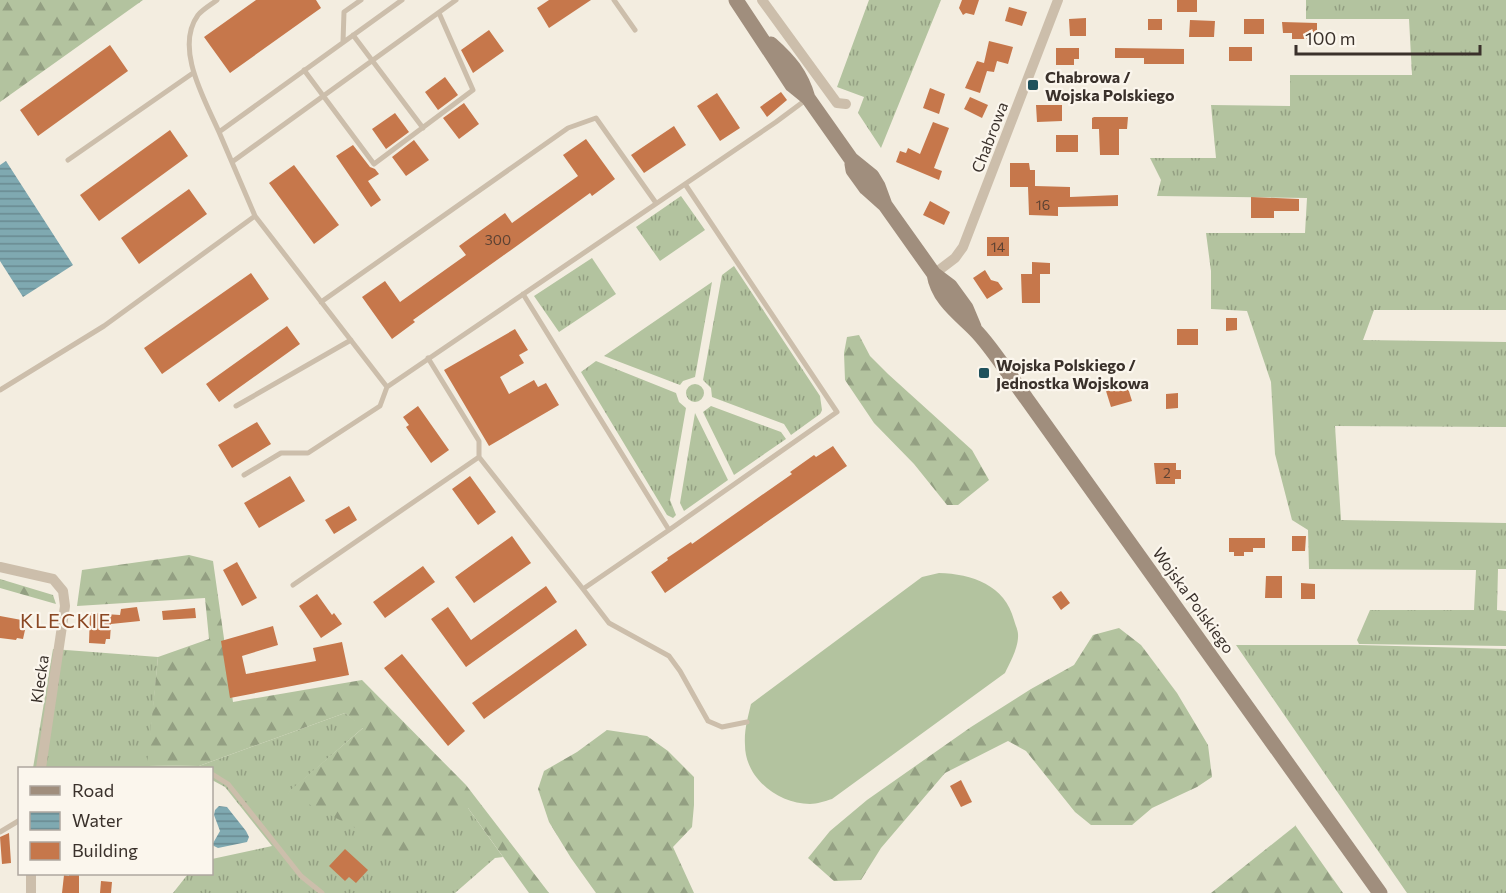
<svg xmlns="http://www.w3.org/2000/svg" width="1506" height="893" viewBox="0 0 1506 893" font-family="Commissioner,sans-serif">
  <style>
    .grass { fill: url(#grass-tufts) }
    .forest { fill: url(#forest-firs) }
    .pitch { fill: #b3c39f }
    .water { fill: url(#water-rules) }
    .building { fill: #c6774b }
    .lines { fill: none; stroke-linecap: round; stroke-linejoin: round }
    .lane { stroke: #ccbeab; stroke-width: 5 }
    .street { stroke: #ccbeab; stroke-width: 10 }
    .secondary { stroke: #a08e7d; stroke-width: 15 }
    .poi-dot { fill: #1f515c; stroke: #fbf6ed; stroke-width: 2 }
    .labels { text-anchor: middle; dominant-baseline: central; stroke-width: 4.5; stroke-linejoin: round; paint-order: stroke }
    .number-label { font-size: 14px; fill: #5d4233 }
    .poi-label { font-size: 16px; font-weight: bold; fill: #3a312b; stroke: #fbf6ed; text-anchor: start }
    .street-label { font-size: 16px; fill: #3a312b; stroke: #fbf6ed }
    .quarter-label { font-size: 20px; letter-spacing: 1.5px; fill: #8a4723; stroke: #fbf6ed }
  </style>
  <defs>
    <pattern id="grass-tufts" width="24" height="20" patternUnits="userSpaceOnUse" patternTransform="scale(1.5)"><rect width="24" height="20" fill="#b3c39f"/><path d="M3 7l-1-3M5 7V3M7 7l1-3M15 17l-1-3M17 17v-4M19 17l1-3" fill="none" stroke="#939f82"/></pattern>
    <pattern id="forest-firs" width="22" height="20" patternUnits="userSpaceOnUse" patternTransform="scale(1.5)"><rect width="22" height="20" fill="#b3c39f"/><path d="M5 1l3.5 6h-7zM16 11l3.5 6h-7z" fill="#939f82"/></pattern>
    <pattern id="water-rules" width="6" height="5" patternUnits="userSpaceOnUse" patternTransform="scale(1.5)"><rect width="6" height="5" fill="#7fa9b1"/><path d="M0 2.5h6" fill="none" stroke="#698a90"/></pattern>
  </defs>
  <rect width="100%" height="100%" fill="#f3ede0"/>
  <path class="grass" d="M869,0H941L881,148L858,113L864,97L837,87Z
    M1306,0H1506V310H1374L1363,340L1506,342V427L1335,426L1341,520L1506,523V569H1498L1497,610L1506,611V646L1359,644L1357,640L1370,610H1474L1476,570L1309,569L1308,530L1292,520L1275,454L1271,382L1247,311L1211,309V271L1206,233H1305L1307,198L1157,196L1161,180L1150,158H1216L1211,105L1290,106V75H1412L1409,19H1306Z
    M681,196L705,230L660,261L636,227Z
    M592,258L616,294L559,332L534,296Z
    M734,266L820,396L822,410L820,414L791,435L784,424L712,397L711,388L703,380L722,275Z
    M712,282L695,377L683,381L680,385L604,356Z
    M596,361L676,393L679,402L686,408L670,500L676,515L673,518L667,515L581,372Z
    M686 393a9 9 0 1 1 18 0a9 9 0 1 1-18 0Z
    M711,406L781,432L786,439L734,475L703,412Z
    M695,413L728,480L684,511L680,503Z
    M1236,645H1359L1506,649V893H1407Z
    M53,649L158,657L148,765L199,766L345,713L364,727L288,793L468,808L503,857L495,858L455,893H173L188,874H212V859L272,846L225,787L212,780V768H33Z"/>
  <path class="forest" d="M0,0H143L0,102Z
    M859,335L870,356L888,374L972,450L989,480L958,505H947L914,464L874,423L845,380L844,353L847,337Z
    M189,555L213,561L233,702L362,680L466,785L549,893H529L468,808L414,858L287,793L363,728L345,713L199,766L147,765L158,657L209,639L205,598L77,606L82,570Z
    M0,579L53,595L56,604L0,588Z
    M1119,628L1141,645L1177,693L1208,745L1212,777L1197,787L1152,808L1132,825H1091L1075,812L1026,751L1008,741L945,773L881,848L861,880L834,881L808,858L830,831L867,800L971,727L1031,689L1074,665L1093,635Z
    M607,730L647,736L668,751L694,777V805L692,827L673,847L694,893H596L571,858L549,822L538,789L544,771L577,752Z
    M1295,825L1343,893H1211L1295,826Z"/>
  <path class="pitch" d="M939,573C972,574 1005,585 1014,620C1015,624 1018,630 1018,634C1019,647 1010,662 1005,673L832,799C825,801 817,804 810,804C778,804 745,778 745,745C744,730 748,717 751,704L922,577Z"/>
  <path class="water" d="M6,161L73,265L23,297L0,261V165Z
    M219,806L227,807L246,831L249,837L247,842L218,848L212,845L220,831L214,815L215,810Z"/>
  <path class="building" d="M256,0H316L321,8L230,73L204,37Z
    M549,0H591L549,28L537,8Z
    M962,0H979L974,15L966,13L963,15L959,8Z
    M1177,0H1197V12H1177Z
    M1009,7L1027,12L1022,26L1005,21Z
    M1086,18V36H1070L1069,19Z
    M1148,19H1162V30H1148Z
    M1244,19H1264V34H1244Z
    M1190,20L1215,21L1214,37H1189Z
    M1282,22L1317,23V39H1292V33H1283Z
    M489,30L504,51L473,73L461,50Z
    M989,41L1013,47L1008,64L997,61L994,72L987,71L980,93L965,88L977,61L984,63Z
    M110,45L128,71L38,136L20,110Z
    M1229,47H1252V61H1229Z
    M1056,48H1079V59H1074V65H1056Z
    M1115,48L1184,49V64H1144V58H1115Z
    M445,77L458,95L438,110L425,92Z
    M930,88L945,94L939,114L923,108Z
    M781,92L787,100L767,117L760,107Z
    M717,93L740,128L720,141L697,106Z
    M970,97L988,105L982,118L964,109Z
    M464,103L479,124L459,139L443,118Z
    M1036,105H1062V121L1037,122Z
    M395,113L409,132L386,149L372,129Z
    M1094,117H1128L1127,129H1119V155H1100L1099,129H1092V118Z
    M933,122L949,128L934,168L942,171L939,180L896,162L900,151L906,153L908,148L920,154Z
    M674,126L686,145L644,173L631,155Z
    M170,130L188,156L99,221L80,195Z
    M1056,135H1078V152H1056Z
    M586,139L615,179L592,196L590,193L525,240L413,320L415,322L392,339L362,297L385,281L400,302L466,255L459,246L505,213L512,223L578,176L563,155Z
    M414,140L429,160L406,176L392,157Z
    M353,145L370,167L375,169L379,174L368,181L381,200L371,207L336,156Z
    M1010,163H1029L1030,170H1035V186L1070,187V197L1118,195V206L1058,207V216L1029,215L1028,187H1010Z
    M294,165L339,225L314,244L269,183Z
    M189,189L207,214L139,264L121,238Z
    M1251,197L1299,199V211H1274V218H1251Z
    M930,201L950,212L944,225L923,215Z
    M987,237H1009V256H987Z
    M1032,262L1050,263V274H1032Z
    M985,270L991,280L998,282L1003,289L987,299L973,278Z
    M251,273L269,299L162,374L144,348Z
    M1021,274H1040V303H1022Z
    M1226,318H1237V330L1226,331Z
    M287,326L300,344L219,402L206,384Z
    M515,329L528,350L519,355L524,363L500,377L509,394L534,380L538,387L546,383L559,405L489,446L444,370Z
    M1177,329H1198V345H1177Z
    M1114,384L1119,387L1127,385L1132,401L1111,407L1106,391L1109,385Z
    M1178,393V408L1166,409V394Z
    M418,406L449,450L431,463L406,427L409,425L403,417Z
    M257,422L271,444L232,468L218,445Z
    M833,446L847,466L665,593L651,572L668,560L667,558L691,542L692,544L792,474L790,472L814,455L816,457Z
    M1154,463H1176V470H1181V479H1175V484H1156Z
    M290,476L305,501L259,528L244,503Z
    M470,476L496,512L478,525L452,489Z
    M349,506L357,520L334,534L325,520Z
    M512,536L531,563L474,603L455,577Z
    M1292,536H1306L1305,551H1292Z
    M1229,538H1265V548H1253V552H1244V556H1234V552H1229Z
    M237,562L257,598L242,606L223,570Z
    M423,566L435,582L385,618L373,602Z
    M1266,576H1282V598H1265Z
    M1301,583L1315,584V599H1301Z
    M546,586L557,602L466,667L431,619L448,607L471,640Z
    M1061,591L1070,603L1061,610L1052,597Z
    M317,594L332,615L334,613L342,624L321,638L299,606Z
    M137,607L140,621L111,624L110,639H106L105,644L89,643L90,613L120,615L121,609Z
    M195,608L196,618L163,620L162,611Z
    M0,616L27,621L23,639L17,638L16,640L0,638Z
    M273,626L278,645L242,656L246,674L316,661L313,648L342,642L349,675L230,698L221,641Z
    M576,629L587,645L484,719L472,703Z
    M402,654L465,731L448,746L384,668Z
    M961,780L972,802L961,807L950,786Z
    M9,833L11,863L2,864L0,837Z
    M345,849L368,870L356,883L349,877L345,881L329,866Z
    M69,873H79V893H62L64,875L69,876Z
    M101,881L112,882L111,893H100Z"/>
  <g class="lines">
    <path class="lane" d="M217,0C212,4 203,9 198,15C174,48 205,100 219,132
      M402,0L219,132L255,216L387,387L776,122L807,99
      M614,0L635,30
      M353,35L423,128
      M343,42L344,12L361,0
      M304,70L374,164L473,90L439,13
      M68,160L193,73
      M232,162L456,0
      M321,302L568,128L596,118L656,203
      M428,358L479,441V457L583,589L669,530L523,294
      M0,390L104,326L255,216
      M236,406L351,340
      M244,475L281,453H308L380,406L387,387
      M669,530L837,412L685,184
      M293,585L479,457
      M583,589L609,623L669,656L680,671L708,721L722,727L747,722
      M212,774L228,784L301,876L322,893
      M0,832L20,820"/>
    <path class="street" d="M762,0L837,103L846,104
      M934,274L955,258L963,247L1058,0
      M0,567L53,579L63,591L65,606L41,768
      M31,893V874"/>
    <path class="secondary" d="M736,0L792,85L808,98L851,159L872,176L878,186L885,205
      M771,44C789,60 801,74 808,98
      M852,164L853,170L866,188L885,205L934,274L950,286L966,308L974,327
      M934,274C938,299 958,313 975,330C992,347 1011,378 1026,398L1380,893"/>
  </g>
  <g class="poi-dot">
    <rect x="1027" y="79" width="12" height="12" rx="3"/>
    <rect x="978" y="367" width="12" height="12" rx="3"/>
  </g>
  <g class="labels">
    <g class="number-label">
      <text x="1043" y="204">16</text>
      <text x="498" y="239">300</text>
      <text x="998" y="246">14</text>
      <text x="1167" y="472">2</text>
    </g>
    <g class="poi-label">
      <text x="1045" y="76">Chabrowa /<tspan x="1045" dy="18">Wojska Polskiego</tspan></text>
      <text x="996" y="364">Wojska Polskiego /<tspan x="996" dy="18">Jednostka Wojskowa</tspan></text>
    </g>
    <g class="street-label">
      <text transform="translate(989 137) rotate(-69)">Chabrowa</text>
      <text transform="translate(1194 600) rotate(54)">Wojska Polskiego</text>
      <text transform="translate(39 679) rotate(-82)">Klecka</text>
    </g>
    <g class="quarter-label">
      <text x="66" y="620">KLECKIE</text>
    </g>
  </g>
  <rect x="18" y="767" width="195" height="108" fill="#fbf6ed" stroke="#aea79f" stroke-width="1.5"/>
  <rect x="30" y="786" width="30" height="9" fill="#a08e7d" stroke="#aea79f" stroke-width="1.5"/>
  <text x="72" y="797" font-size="18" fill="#3a312b">Road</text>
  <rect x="30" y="812" width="30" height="18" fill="url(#water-rules)" stroke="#aea79f" stroke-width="1.5"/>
  <text x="72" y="827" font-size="18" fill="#3a312b">Water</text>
  <rect x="30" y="842" width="30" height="18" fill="#c6774b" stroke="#aea79f" stroke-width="1.5"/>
  <text x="72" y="857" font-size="18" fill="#3a312b">Building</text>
  <path d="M1296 45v9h184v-9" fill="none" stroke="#3a312b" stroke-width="3"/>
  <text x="1305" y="45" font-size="18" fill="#3a312b" stroke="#fbf6ed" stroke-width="4.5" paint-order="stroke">100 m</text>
</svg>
